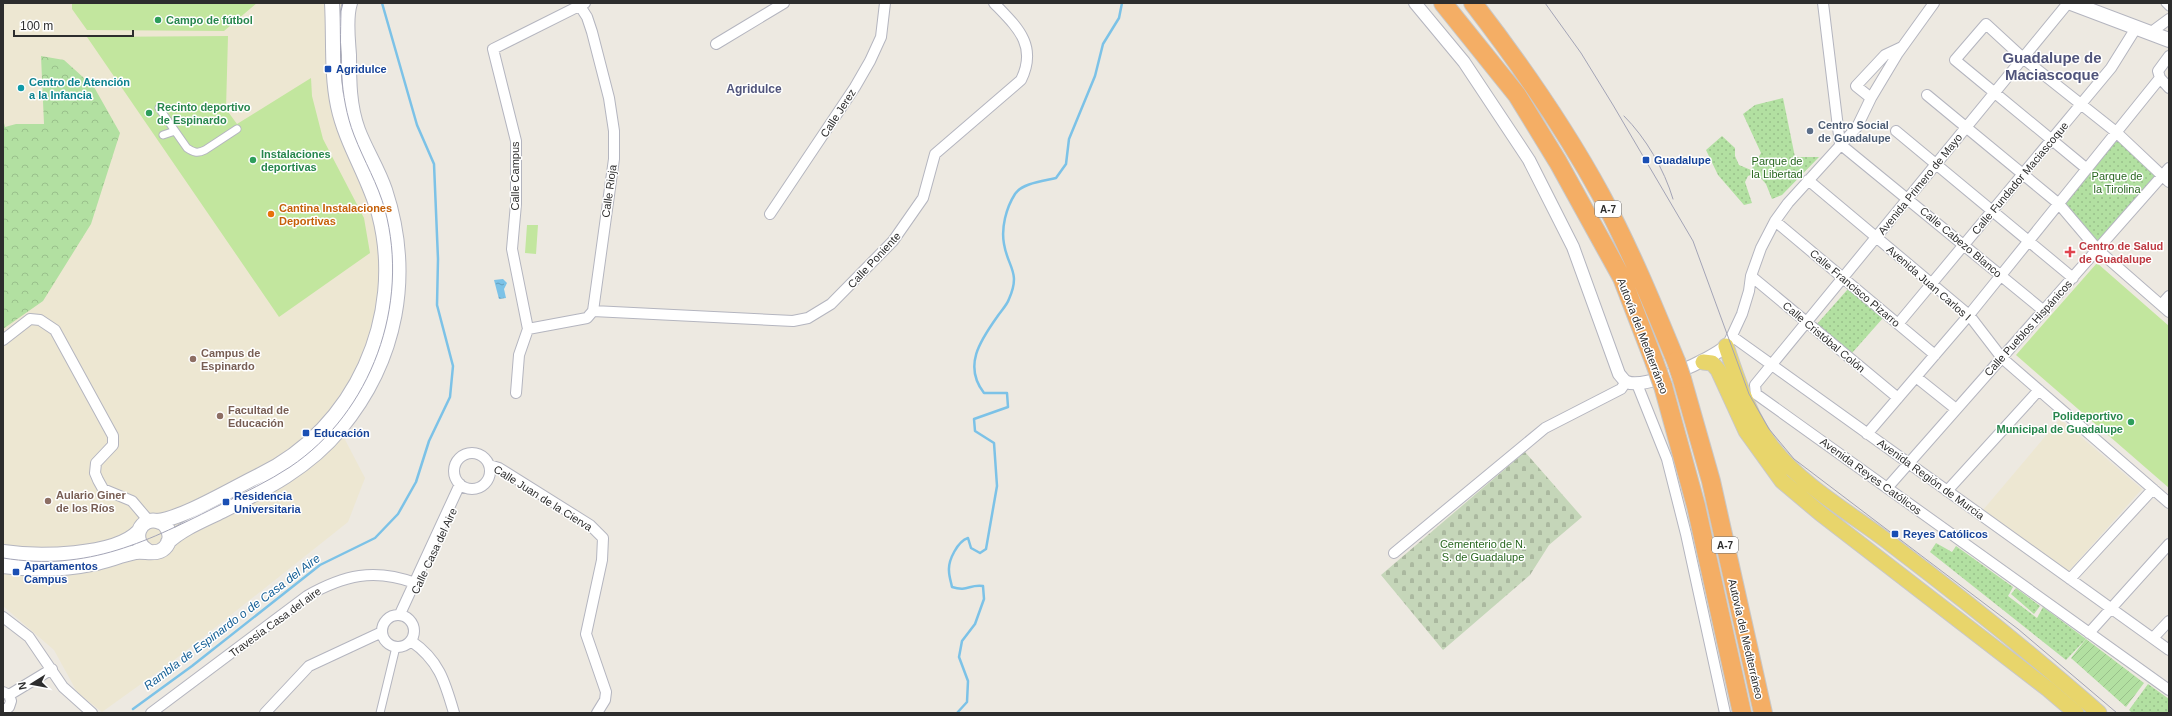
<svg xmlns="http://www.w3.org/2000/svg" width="2172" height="716" viewBox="0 0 2172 716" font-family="Helvetica,sans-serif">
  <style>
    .education { fill: #ede7d2 }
    .grass { fill: url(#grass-dots) }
    .forest { fill: url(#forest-crowns) }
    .cemetery { fill: url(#cemetery-stones) }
    .garden { fill: url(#garden-furrows) }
    .pitch { fill: #c2e69e }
    .water { fill: url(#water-ripples) }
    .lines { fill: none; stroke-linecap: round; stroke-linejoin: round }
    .stream { stroke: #7cc2e7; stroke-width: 2.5 }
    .pedestrian-casing { stroke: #b4b5bf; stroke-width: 9 }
    .minor-casing { stroke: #b4b5bf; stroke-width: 12 }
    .tertiary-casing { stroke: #b4b5bf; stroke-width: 14 }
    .secondary-casing { stroke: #b4b5bf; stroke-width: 16 }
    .primary-casing { stroke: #c8c8c8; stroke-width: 17 }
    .motorway-casing { stroke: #c8c8c8; stroke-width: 20 }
    .pedestrian { stroke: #fff; stroke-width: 7 }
    .minor { stroke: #fff; stroke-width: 10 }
    .tertiary { stroke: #fff; stroke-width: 12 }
    .secondary { stroke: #fff; stroke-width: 14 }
    .primary { stroke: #e8d56b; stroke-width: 15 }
    .motorway { stroke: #f4ae65; stroke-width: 18 }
    .tram { stroke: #a3a4b6; stroke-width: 1 }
    .motorway-bridge-casing { stroke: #c8c8c8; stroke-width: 20; stroke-linecap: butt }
    .motorway-bridge { stroke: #f4ae65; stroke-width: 18 }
    .leisure-dot { fill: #2e9e5b; stroke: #fff; stroke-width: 1.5 }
    .transit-dot { fill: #1a4fb4; stroke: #fff; stroke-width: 1.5 }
    .culture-dot { fill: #0f9aa8; stroke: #fff; stroke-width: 1.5 }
    .service-dot { fill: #5c6f8a; stroke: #fff; stroke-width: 1.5 }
    .food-dot { fill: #e8710a; stroke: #fff; stroke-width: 1.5 }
    .health-dot { fill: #e0444e; stroke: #fff; stroke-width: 1.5 }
    .education-dot { fill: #8d6e63; stroke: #fff; stroke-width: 1.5 }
    .labels { text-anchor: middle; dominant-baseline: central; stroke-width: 3; stroke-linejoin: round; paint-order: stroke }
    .shield { fill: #fff; stroke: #6c6c6c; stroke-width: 1 }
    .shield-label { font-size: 10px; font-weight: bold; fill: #2d2d2d }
    .leisure-label { font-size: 11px; font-weight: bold; fill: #27864d; stroke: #fff; text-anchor: start }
    .transit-label { font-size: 11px; font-weight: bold; fill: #164399; stroke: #fff; text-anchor: start }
    .culture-label { font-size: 11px; font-weight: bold; fill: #0d838f; stroke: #fff; text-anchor: start }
    .street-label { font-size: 11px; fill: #2d2d2d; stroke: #fff }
    .service-label { font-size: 11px; font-weight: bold; fill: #4e5e75; stroke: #fff; text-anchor: start }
    .park-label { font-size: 11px; fill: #296720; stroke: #fff }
    .food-label { font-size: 11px; font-weight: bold; fill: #c56008; stroke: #fff; text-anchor: start }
    .health-label { font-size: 11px; font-weight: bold; fill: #be3a42; stroke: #fff; text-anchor: start }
    .education-label { font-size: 11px; font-weight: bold; fill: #785e54; stroke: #fff; text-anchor: start }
    .neighbourhood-label { font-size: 12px; font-weight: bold; fill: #50547b; stroke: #fff }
    .water-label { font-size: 12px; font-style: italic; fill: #176197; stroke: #fff }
    .district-label { font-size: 15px; font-weight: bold; fill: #50547b; stroke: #fff }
  </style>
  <defs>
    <pattern id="grass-dots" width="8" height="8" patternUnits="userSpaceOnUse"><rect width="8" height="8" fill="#b2e0a1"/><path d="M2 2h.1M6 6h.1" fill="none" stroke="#99c08b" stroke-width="1.8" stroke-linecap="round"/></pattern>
    <pattern id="forest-crowns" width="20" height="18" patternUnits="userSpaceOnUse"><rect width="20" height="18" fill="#b2e0a1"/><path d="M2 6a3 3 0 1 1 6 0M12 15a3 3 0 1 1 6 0" fill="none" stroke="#99c08b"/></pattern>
    <pattern id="cemetery-stones" width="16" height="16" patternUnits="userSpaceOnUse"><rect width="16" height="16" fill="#c5d6b9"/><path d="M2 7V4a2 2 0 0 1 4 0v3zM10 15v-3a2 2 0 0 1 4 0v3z" fill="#aab89f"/></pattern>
    <pattern id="garden-furrows" width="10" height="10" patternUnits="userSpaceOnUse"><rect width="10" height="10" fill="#b2e0a1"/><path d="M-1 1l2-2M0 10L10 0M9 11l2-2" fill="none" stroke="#99c08b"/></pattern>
    <pattern id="water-ripples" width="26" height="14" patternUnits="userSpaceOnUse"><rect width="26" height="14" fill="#7cc2e7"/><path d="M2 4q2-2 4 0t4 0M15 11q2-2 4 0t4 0" fill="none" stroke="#669ebc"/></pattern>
  </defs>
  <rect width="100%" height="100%" fill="#ede9e1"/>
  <path class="education" d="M3,3H350L349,78L400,277L340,430L365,478L348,522L173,661L102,712L77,692L54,650L3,606Z
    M2060,419L2142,489L2068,572L1983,510Z"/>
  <path class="grass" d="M1783,98L1795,157H1819L1782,195L1772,199L1766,184L1756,173L1748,176L1745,182L1752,203L1744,205L1718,175L1706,150L1722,136L1735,148V156L1739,165L1751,170L1761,153L1743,114L1755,105Z
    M2118,138L2159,176L2096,244L2062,205Z
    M1848,289L1883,318L1852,353L1817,324Z
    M1936,543L1952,552L1956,546L2013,587L2008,596L2037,618L2043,607L2086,639L2066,660L1930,552Z
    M2016,588L2040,606L2034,614L2011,594Z
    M2148,684L2169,699V713H2132L2129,710Z"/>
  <path class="forest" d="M41,56L64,60L94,87L120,133L91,224L43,301L3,329V119L5,127L16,124H44Z"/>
  <path class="cemetery" d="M1525,452L1582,517L1549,545L1530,575L1443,650L1381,575Z"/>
  <path class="garden" d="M2086,639L2144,683L2126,707L2071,658Z"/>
  <path class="pitch" d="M72,3H257L224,31L87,30L72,9Z
    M228,36L226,109L237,124L311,78L312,96L323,139L364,218L370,253L279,317L87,37Z
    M527,225H538L536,254L525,253Z
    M2097,263L2169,326V488L2016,355Z"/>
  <path class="water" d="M503,279L507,283L504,289L506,298L499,299L494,280Z"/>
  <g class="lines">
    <path class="stream" d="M133,709L192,666L320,565L375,538L398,514L416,482L429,441L450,397L453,366L437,305L438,259L434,164L417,125L382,3
      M957,713L967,702L968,681L959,657L962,641L975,624L984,599L983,586C969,584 968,592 952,587C951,582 949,576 949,571C948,560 958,541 968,538L971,548L980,553L986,549L997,486L994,443L975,431L974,419L1008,407L1007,393H984C963,366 980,341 997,317C1001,311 1007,305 1009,299C1021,272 1008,268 1004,244C1001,228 1006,208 1015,194C1022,183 1044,181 1056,178L1066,164L1069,139L1095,76L1103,44L1119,18L1122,3"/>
    <g class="pedestrian-casing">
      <path id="pedestrian" d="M2165,3L2169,7
        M159,108L187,148C193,152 197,154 205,150L237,129
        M163,135L175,131
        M380,713L396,647"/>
    </g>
    <g class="minor-casing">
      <path id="minor" d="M1823,3L1840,144
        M2068,3L1755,385L1756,394L2169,690
        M2150,33L2169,19
        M716,44L784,3
        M2160,78L2158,71L2169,56
        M2160,78L2169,88
        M1927,95L2059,204L2098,250L2169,312
        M1871,98L1856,86L1885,55L1902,47
        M1896,131L2073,278
        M1840,144L2044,311
        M2087,169L1955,60L1986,24L2024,59L2116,132L2169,182
        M1808,180L1969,315L2002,358L2169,503
        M770,214L855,87L870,61L881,37L885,3
        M1775,221L1935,355
        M1751,276L1898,398
        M2161,305L2169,296
        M593,311L793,321L808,318L831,304L893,241L923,198L935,154L1021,80C1038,45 1017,27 994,3
        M1898,324L2111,68L2136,28
        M528,329L587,318L593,311L614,159V131L609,98L592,32L587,17L578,3
        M1733,337L2169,650
        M3,340L30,319L40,320L55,330L113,436V445L96,463L95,473L98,480L103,489L132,501L149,521
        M1729,342L1742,314L1749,291L1751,276L1761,248L1775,221L1788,203L1857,127L1871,98L1898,53L1934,3
        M1916,377L1956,409
        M1637,384L1667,459L1686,534L1725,713
        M516,393L519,355L528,329L512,249L516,204V141L493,49L585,3
        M1867,434L1969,315L2160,78
        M454 471a18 18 0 1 1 36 0a18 18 0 1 1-36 0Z
        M489,465L499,468L590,525L603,538L602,560L586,634L606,692L605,700L597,713
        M1887,488L2169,168
        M1947,491L2039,390
        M1394,553L1545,428L1621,389L1626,382
        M2070,579L2153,489
        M400,614L460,484
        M382 631a16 16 0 1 1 32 0a16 16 0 1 1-32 0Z
        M3,617L29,637L63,687L92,713
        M2089,633L2169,544
        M2153,638L2169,621
        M411,641C439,660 445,682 454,713
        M3,692L9,695L11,701L9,707L3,711
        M9,695L52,669
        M151,713L307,596C344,575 374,568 415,583
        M265,713L309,666L382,632"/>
    </g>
    <g class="tertiary-casing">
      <path id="tertiary" d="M1415,3L1464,62L1529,160L1573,247L1619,374C1621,376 1624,381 1627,382C1645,390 1712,359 1726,346"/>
    </g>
    <g class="secondary-casing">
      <path id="secondary" d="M2071,3L2169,40
        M157,521C182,519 235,487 260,475C355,429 406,317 379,214C369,177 346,144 338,106C331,73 334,37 332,3
        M168,542C183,528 204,520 222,511C266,489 309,467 340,429C397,360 413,275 385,190C378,169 366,151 358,130C349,106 349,81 349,55C348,40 345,18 350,3
        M3,552C36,557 115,557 139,531
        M3,566C32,570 63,570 92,564C107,561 121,555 136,552C144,551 153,554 160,551C167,548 171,540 169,533C168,528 164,523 160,522C140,514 128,542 150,552"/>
    </g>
    <g class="primary-casing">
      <path id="primary" d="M1726,346C1738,381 1749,417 1772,447C1803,487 1851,513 1891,544C1962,598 2032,654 2099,713
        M1703,362L1712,363L1718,370L1746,431L1782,481L1820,513L2048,689L2076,713"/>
    </g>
    <g class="motorway-casing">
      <path id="motorway" d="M1443,3L1517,95L1558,162L1622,278L1654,361
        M1473,3C1520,64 1564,127 1601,195C1630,249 1653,305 1676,361
        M1682,379L1711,481L1763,713
        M1663,386L1696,506L1742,713"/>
    </g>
    <use href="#pedestrian" class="pedestrian"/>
    <use href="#minor" class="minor"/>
    <use href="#tertiary" class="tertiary"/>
    <use href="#secondary" class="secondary"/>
    <use href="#primary" class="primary"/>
    <use href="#motorway" class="motorway"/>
    <path class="tram" d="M1545,3L1581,53L1613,105L1693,241L1749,394L1769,429L1794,459L2018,629L2117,713
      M1624,116C1646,138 1664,169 1673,199
      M3,558C89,572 148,541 222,504C245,492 269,481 290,467C372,412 410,304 385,210C378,184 364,161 354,135C339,96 340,53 341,11L343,3"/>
    <g class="motorway-bridge-casing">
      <path id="motorway-bridge" d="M1654,361L1663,386
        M1676,361L1682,379"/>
    </g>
    <use href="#motorway-bridge" class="motorway-bridge"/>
  </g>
  <g class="leisure-dot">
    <circle cx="158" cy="20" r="4"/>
    <circle cx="149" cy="113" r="4"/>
    <circle cx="253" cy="160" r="4"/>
    <circle cx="2131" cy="422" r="4"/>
  </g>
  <g class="transit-dot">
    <rect x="324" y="65" width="8" height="8" rx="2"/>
    <rect x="1642" y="156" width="8" height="8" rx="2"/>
    <rect x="302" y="429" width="8" height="8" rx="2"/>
    <rect x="222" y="498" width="8" height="8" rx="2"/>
    <rect x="1891" y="530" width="8" height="8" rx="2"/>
    <rect x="12" y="568" width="8" height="8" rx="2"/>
  </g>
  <circle class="culture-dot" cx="21" cy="88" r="4"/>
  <circle class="service-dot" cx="1810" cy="131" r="4"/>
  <circle class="food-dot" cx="271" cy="214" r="4"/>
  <path class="health-dot" d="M2068 246h4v4h4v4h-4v4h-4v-4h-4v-4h4z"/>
  <g class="education-dot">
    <circle cx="193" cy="359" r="4"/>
    <circle cx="220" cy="416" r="4"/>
    <circle cx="48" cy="501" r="4"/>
  </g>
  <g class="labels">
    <g class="shield">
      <rect x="1595" y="201" width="26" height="16" rx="3"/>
      <rect x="1712" y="537" width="26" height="16" rx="3"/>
    </g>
    <g class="shield-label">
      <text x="1608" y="209">A-7</text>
      <text x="1725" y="545">A-7</text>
    </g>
    <g class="leisure-label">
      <text x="166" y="20">Campo de fútbol</text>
      <text x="157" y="107">Recinto deportivo<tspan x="157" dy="13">de Espinardo</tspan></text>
      <text x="261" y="154">Instalaciones<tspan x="261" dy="13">deportivas</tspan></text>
      <text x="2123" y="416" text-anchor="end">Polideportivo<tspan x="2123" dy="13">Municipal de Guadalupe</tspan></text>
    </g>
    <g class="transit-label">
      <text x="336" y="69">Agridulce</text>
      <text x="1654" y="160">Guadalupe</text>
      <text x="314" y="433">Educación</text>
      <text x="234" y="496">Residencia<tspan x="234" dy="13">Universitaria</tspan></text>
      <text x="1903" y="534">Reyes Católicos</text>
      <text x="24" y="566">Apartamentos<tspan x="24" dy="13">Campus</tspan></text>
    </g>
    <g class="culture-label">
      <text x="29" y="82">Centro de Atención<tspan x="29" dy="13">a la Infancia</tspan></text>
    </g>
    <g class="street-label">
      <text transform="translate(838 113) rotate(-57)">Calle Jerez</text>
      <text transform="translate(515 176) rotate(-90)">Calle Campus</text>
      <text transform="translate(2020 178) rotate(-50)">Calle Fundador Maciascoque</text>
      <text transform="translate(1920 184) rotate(-51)">Avenida Primero de Mayo</text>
      <text transform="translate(609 191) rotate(-82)">Calle Rioja</text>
      <text transform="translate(1961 242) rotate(40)">Calle Cabezo Blanco</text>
      <text transform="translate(874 260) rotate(-47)">Calle Poniente</text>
      <text transform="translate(1929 283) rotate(41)">Avenida Juan Carlos I</text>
      <text transform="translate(1855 288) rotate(40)">Calle Francisco Pizarro</text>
      <text transform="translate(2028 328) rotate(-48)">Calle Pueblos Hispánicos</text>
      <text transform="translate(1643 336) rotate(69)">Autovía del Mediterráneo</text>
      <text transform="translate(1824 337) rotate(40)">Calle Cristóbal Colón</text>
      <text transform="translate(1871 476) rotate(36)">Avenida Reyes Católicos</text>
      <text transform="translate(1931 479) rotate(36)">Avenida Región de Murcia</text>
      <text transform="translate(543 498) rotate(32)">Calle Juan de la Cierva</text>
      <text transform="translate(434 551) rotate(-65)">Calle Casa del Aire</text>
      <text transform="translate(275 622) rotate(-36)">Travesía Casa del aire</text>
      <text transform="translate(1746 639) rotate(77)">Autovía del Mediterráneo</text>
    </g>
    <g class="service-label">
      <text x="1818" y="125">Centro Social<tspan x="1818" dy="13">de Guadalupe</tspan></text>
    </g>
    <g class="park-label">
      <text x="1777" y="161">Parque de<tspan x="1777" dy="13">la Libertad</tspan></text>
      <text x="2117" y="176">Parque de<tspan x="2117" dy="13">la Tirolina</tspan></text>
      <text x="1483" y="544">Cementerio de N.<tspan x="1483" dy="13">S. de Guadalupe</tspan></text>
    </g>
    <g class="food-label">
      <text x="279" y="208">Cantina Instalaciones<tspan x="279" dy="13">Deportivas</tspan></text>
    </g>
    <g class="health-label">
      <text x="2079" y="246">Centro de Salud<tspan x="2079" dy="13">de Guadalupe</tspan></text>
    </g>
    <g class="education-label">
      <text x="201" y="353">Campus de<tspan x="201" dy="13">Espinardo</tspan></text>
      <text x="228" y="410">Facultad de<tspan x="228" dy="13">Educación</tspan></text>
      <text x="56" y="495">Aulario Giner<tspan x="56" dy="13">de los Ríos</tspan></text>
    </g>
    <g class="neighbourhood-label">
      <text x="754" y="89">Agridulce</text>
    </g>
    <g class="water-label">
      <text transform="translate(232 622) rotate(-37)">Rambla de Espinardo o de Casa del Aire</text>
    </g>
    <g class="district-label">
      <text x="2052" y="57">Guadalupe de<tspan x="2052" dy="17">Maciascoque</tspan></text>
    </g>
  </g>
  <rect width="2172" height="716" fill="none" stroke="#2d2d2d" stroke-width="8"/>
  <g transform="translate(32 684) rotate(259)" stroke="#ffffff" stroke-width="3" paint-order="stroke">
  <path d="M0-3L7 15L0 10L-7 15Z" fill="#2d2d2d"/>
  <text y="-6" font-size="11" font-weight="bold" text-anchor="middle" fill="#2d2d2d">N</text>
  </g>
  <path d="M14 30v6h119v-6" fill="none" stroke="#2d2d2d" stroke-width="2"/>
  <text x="20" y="30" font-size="12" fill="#2d2d2d" stroke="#ffffff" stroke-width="3" paint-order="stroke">100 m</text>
</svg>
